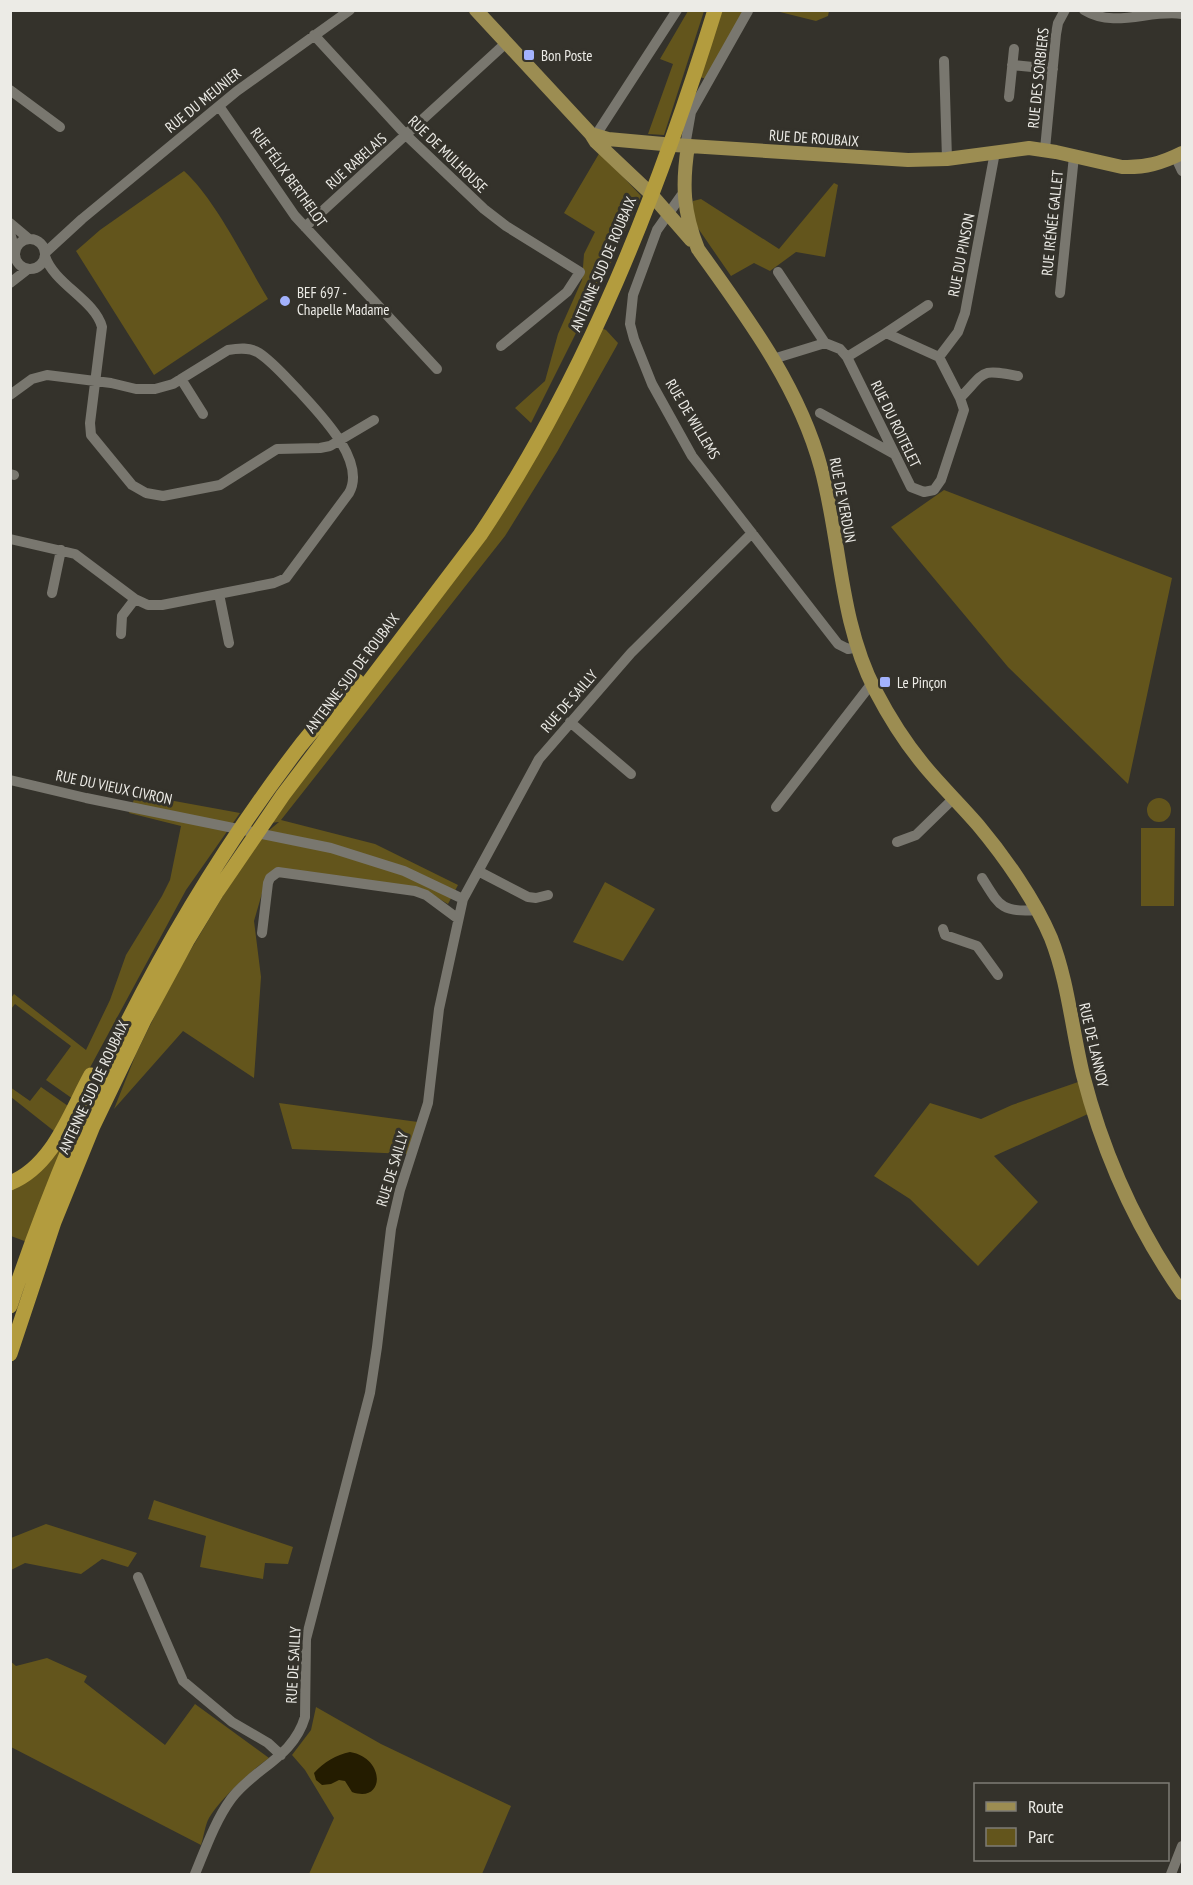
<svg xmlns="http://www.w3.org/2000/svg" width="1193" height="1885" viewBox="0 0 1193 1885" font-family="'PT Sans Narrow',sans-serif">
  <style>
    .green { fill: #63551c }
    .water { fill: #241c00 }
    .lines { fill: none; stroke-linecap: round; stroke-linejoin: round }
    .minor { stroke: #79776f; stroke-width: 10 }
    .major { stroke: #9c8d52; stroke-width: 14 }
    .highway { stroke: #b39c3e; stroke-width: 15 }
    .poi-dot { fill: #a3b2fd; stroke: #34322b; stroke-width: 2 }
    .labels { text-anchor: middle; dominant-baseline: central; stroke-width: 6; stroke-linejoin: round; paint-order: stroke }
    .poi-label { font-size: 15px; fill: #ecebe6; stroke: #34322b; text-anchor: start }
    .street-label { font-size: 15px; fill: #ecebe6; stroke: #34322b }
  </style>
  <rect width="100%" height="100%" fill="#34322b"/>
  <path class="green" d="M688,11H704L664,135L648,134L673,64L660,59Z
    M722,11H743L706,79L700,77Z
    M776,11L829,10V11L828,16L816,21Z
    M600,152L641,196L609,267L531,423L515,408L545,381L558,334L582,280L584,254L595,232L564,213Z
    M184,171C216,200 245,261 268,299L154,375L76,251L100,230Z
    M834,183L838,185L825,257L796,252L770,271L754,263L731,276L693,221V201L701,199L779,249Z
    M601,328L606,330L618,343L616,347L557,452L505,536L281,820L375,844L458,885L448,904L421,888L267,876L254,921L261,977L254,1078L183,1031L114,1109L136,1054L172,981L256,841L279,822L270,823L412,633Z
    M944,490L1172,578L1128,784L1008,667L891,527Z
    M136,794L240,813L186,890L73,1099L46,1080L71,1046L15,1004L11,1009V998L14,994L86,1050L110,1000L126,955L162,896L170,880L181,826L129,813Z
    M1147 810a12 12 0 1 1 24 0a12 12 0 1 1-24 0Z
    M1141,828H1175L1174,906H1141Z
    M605,882L655,909L623,961L573,942Z
    M1081,1081L1088,1114L994,1156L1038,1202L978,1266L910,1199L874,1176L930,1103L981,1119L1012,1105Z
    M10,1087L30,1101L41,1087L68,1106L54,1131L11,1097Z
    M279,1103L418,1122L407,1154L292,1149Z
    M66,1140L27,1242L11,1236L10,1187Z
    M154,1500L293,1547L288,1564L265,1563L263,1579L200,1567L206,1536L148,1519Z
    M46,1524L137,1553L128,1567L102,1559L81,1574L25,1563L11,1570V1538Z
    M47,1658L87,1676L84,1682L165,1745L195,1704L269,1758C252,1770 219,1800 209,1818C205,1825 204,1836 201,1845L11,1747L10,1661L16,1666Z
    M316,1707L381,1744L511,1806L482,1874H309L334,1818L305,1770L292,1755L311,1730Z"/>
  <path class="water" d="M350,1752C386,1758 385,1804 352,1792L345,1781L339,1780L331,1784L322,1785L316,1780L314,1773C324,1762 336,1755 350,1752Z"/>
  <g class="lines">
    <path class="minor" d="M1084,10C1115,29 1150,9 1182,14
      M314,35L406,135L484,209L506,226L580,272L567,292L501,346
      M944,61L947,159
      M1012,65L1053,69
      M10,90L60,127
      M1009,97L1014,49
      M219,106L295,216L437,369
      M594,138L677,10
      M685,146L691,112L748,11
      M1045,149L1056,34L1058,23L1065,10
      M1175,156L1182,171
      M681,196L657,230L633,295L630,324L634,339L652,384L692,456L838,644L848,649L858,647
      M10,223L29,239
      M305,227L506,43
      M10,233L15,250
      M15 254a15 15 0 1 1 30 0a15 15 0 1 1-30 0Z
      M45,253L82,219L237,91L350,10
      M45,256C54,284 95,300 102,327L90,423L91,435L132,485L146,493L163,496L220,485L277,449L320,448L330,446L374,420
      M778,272L825,343
      M10,283L28,269
      M1060,293L1074,156
      M928,305L886,333L939,357
      M847,357L886,333
      M773,359L825,343L840,349L847,357L911,487L924,492L934,490L941,480L964,410L960,398L939,357L958,332L965,313L995,152
      M181,379L203,414
      M10,395L32,379L47,375L111,383L136,389H155L173,384L228,350C239,348 250,347 259,353C274,363 287,379 299,391C320,414 367,461 349,493L286,578L274,583L162,605H148L135,599L75,554L10,539
      M960,398C987,370 980,369 1018,376
      M820,413L894,454
      M10,474L14,475
      M52,593L61,550
      M219,594L229,643
      M121,634L122,616L135,599
      M570,722L631,774
      M10,780L86,798L331,848L404,871L463,899
      M776,807L872,683
      M897,842L916,835L954,798
      M478,871L528,897L536,898L548,895
      M982,878C999,905 1001,913 1036,910
      M943,929L945,935L977,946L998,975
      M262,933L268,883L270,878L278,872L415,891L426,895L457,918
      M138,1577L183,1681L232,1722L268,1743L281,1755
      M195,1874C205,1850 215,1821 231,1799C254,1768 293,1758 305,1717L306,1639L370,1393L377,1347L391,1229L400,1190L428,1103L439,1009L463,899L539,759L631,653L752,533
      M1171,1874L1182,1846"/>
    <path class="major" d="M476,10L591,134L596,142L650,193L691,240
      M591,134L608,139L674,145L908,160L947,159L1029,148L1056,152L1122,167C1145,168 1162,163 1182,153
      M688,146C682,184 683,212 698,249C746,316 799,386 821,468C841,541 839,620 875,690C888,715 904,741 923,764C940,785 960,804 978,825C1004,856 1035,900 1051,938C1068,981 1072,1030 1083,1075C1103,1153 1136,1227 1182,1293"/>
    <path class="highway" d="M10,1183C53,1166 70,1113 91,1075
      M10,1306C77,1105 171,914 300,746C318,723 338,703 357,681
      M10,1354L54,1222L93,1126L144,1020L188,939L216,893L283,795L480,535C587,375 658,194 715,10"/>
  </g>
  <g class="poi-dot">
    <rect x="523" y="49" width="12" height="12" rx="3"/>
    <circle cx="285" cy="301" r="6"/>
    <rect x="879" y="676" width="12" height="12" rx="3"/>
  </g>
  <g class="labels">
    <g class="poi-label">
      <text x="541" y="55">Bon Poste</text>
      <text x="297" y="292">BEF 697 -<tspan x="297" dy="17">Chapelle Madame</tspan></text>
      <text x="897" y="682">Le Pinçon</text>
    </g>
    <g class="street-label">
      <text transform="translate(1038 78) rotate(-84)">RUE DES SORBIERS</text>
      <text transform="translate(203 100) rotate(-39)">RUE DU MEUNIER</text>
      <text transform="translate(814 138) rotate(4)">RUE DE ROUBAIX</text>
      <text transform="translate(448 154) rotate(44)">RUE DE MULHOUSE</text>
      <text transform="translate(356 161) rotate(-42)">RUE RABELAIS</text>
      <text transform="translate(289 177) rotate(54)">RUE FÉLIX BERTHELOT</text>
      <text transform="translate(1052 223) rotate(-84)">RUE IRÉNÉE GALLET</text>
      <text transform="translate(961 255) rotate(-79)">RUE DU PINSON</text>
      <text transform="translate(603 264) rotate(-67)">ANTENNE SUD DE ROUBAIX</text>
      <text transform="translate(693 419) rotate(59)">RUE DE WILLEMS</text>
      <text transform="translate(896 424) rotate(64)">RUE DU ROITELET</text>
      <text transform="translate(843 500) rotate(79)">RUE DE VERDUN</text>
      <text transform="translate(352 673) rotate(-53)">ANTENNE SUD DE ROUBAIX</text>
      <text transform="translate(569 701) rotate(-49)">RUE DE SAILLY</text>
      <text transform="translate(114 787) rotate(12)">RUE DU VIEUX CIVRON</text>
      <text transform="translate(1094 1045) rotate(77)">RUE DE LANNOY</text>
      <text transform="translate(93 1087) rotate(-65)">ANTENNE SUD DE ROUBAIX</text>
      <text transform="translate(392 1169) rotate(-73)">RUE DE SAILLY</text>
      <text transform="translate(293 1665) rotate(-87)">RUE DE SAILLY</text>
    </g>
  </g>
  <rect width="1193" height="1885" fill="none" stroke="#ecebe6" stroke-width="24"/>
  <rect x="974" y="1783" width="195" height="78" fill="#34322b" stroke="#7e7c76" stroke-width="1.5"/>
  <rect x="986" y="1802" width="30" height="9" fill="#9c8d52" stroke="#7e7c76" stroke-width="1.5"/>
  <text x="1028" y="1813" font-size="18" fill="#ecebe6">Route</text>
  <rect x="986" y="1828" width="30" height="18" fill="#63551c" stroke="#7e7c76" stroke-width="1.5"/>
  <text x="1028" y="1843" font-size="18" fill="#ecebe6">Parc</text>
</svg>
